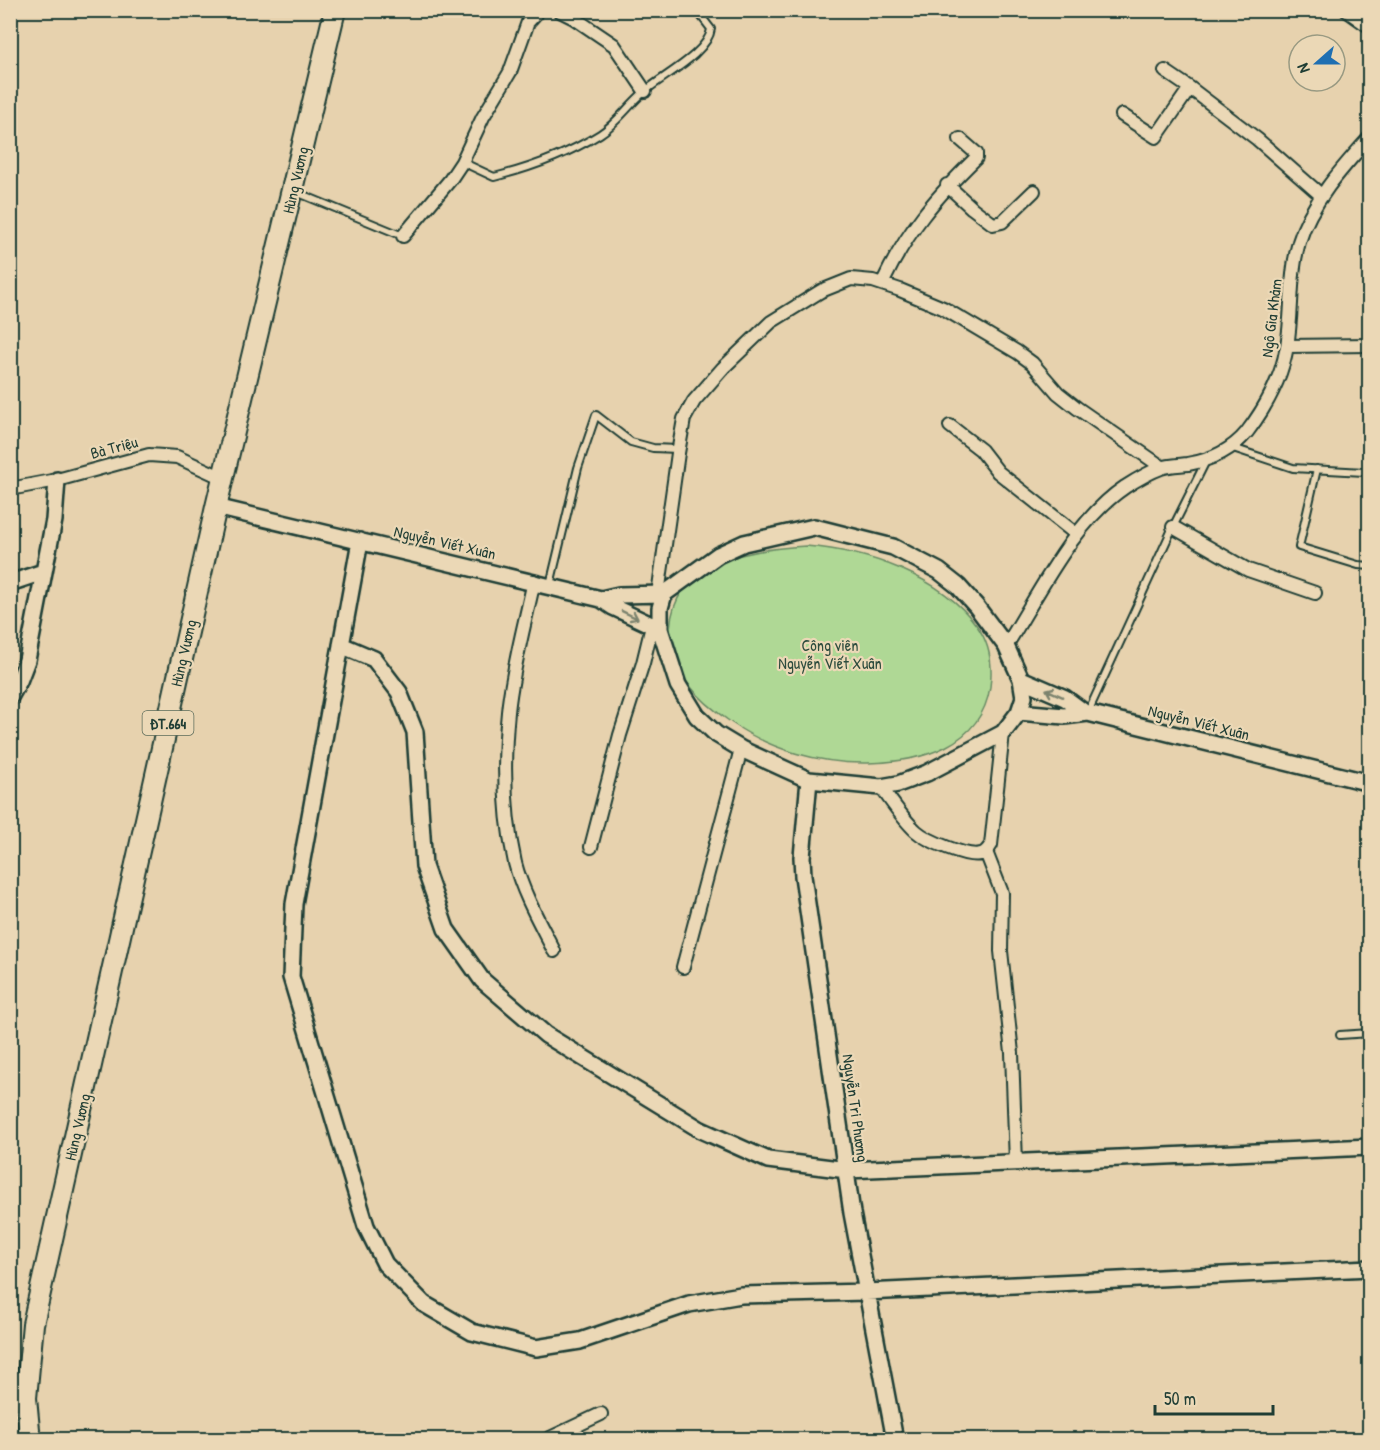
<svg xmlns="http://www.w3.org/2000/svg" width="1380" height="1450" viewBox="0 0 1380 1450" font-family="'Patrick Hand',sans-serif">
  <style>
    .green { fill: #afd895; stroke: #678a64; stroke-width: 1.5 }
    .lines { fill: none; stroke-linecap: round; stroke-linejoin: round }
    .service-casing { stroke: #1f3d34; stroke-width: 10 }
    .minor-casing { stroke: #1f3d34; stroke-width: 16 }
    .tertiary-casing { stroke: #1f3d34; stroke-width: 20 }
    .primary-casing { stroke: #1f3d34; stroke-width: 24 }
    .service { stroke: #ebd8b6; stroke-width: 6 }
    .minor { stroke: #ebd8b6; stroke-width: 12 }
    .tertiary { stroke: #ebd8b6; stroke-width: 15 }
    .primary { stroke: #ebd8b6; stroke-width: 20 }
    .oneway { stroke: #7b836e }
    .labels { text-anchor: middle; dominant-baseline: central; stroke-width: 4.5; stroke-linejoin: round; paint-order: stroke }
    .shield { fill: #ebd8b6; stroke: #5c6c5b; stroke-width: 1.5 }
    .shield-label { font-size: 15px; font-weight: bold; fill: #1f3d34 }
    .street-label { font-size: 16px; fill: #1f3d34; stroke: #ebd8b6 }
    .park-label { font-size: 16px; fill: #2d4c3e; stroke: #ebd8b6 }
  </style>
  <rect width="100%" height="100%" fill="#e7d2ae"/>
  <filter id="ink" filterUnits="userSpaceOnUse"><feTurbulence type="fractalNoise" baseFrequency=".0167" numOctaves="2"/><feDisplacementMap in="SourceGraphic" scale="12" xChannelSelector="R" yChannelSelector="G"/><feConvolveMatrix kernelMatrix="1 2 1 2 8 2 1 2 1" color-interpolation-filters="sRGB"/></filter>
  <g filter="url(#ink)">
    <path class="green" d="M806,546C866,551 940,575 977,626C990,644 993,665 990,687C981,746 921,762 868,763C820,764 771,750 732,723C700,701 667,671 670,629C674,560 750,549 806,546Z"/>
    <g class="lines">
      <g class="service-casing">
        <path id="service" d="M462,162L494,177C530,168 568,154 600,134C616,124 628,106 643,93C660,77 708,54 711,29L701,16V10
          M296,192L403,236
          M1230,447L1293,468L1364,472
          M1317,469L1299,547L1358,565L1370,566
          M550,585L578,468L596,415L631,442L653,448L678,449
          M1088,712L1173,527L1206,461
          M1340,1035L1370,1033
          M10,1375L27,1376"/>
      </g>
      <g class="minor-casing">
        <path id="minor" d="M558,10L574,18L614,45L645,91
          M1346,10L1370,27
          M1165,71L1190,88
          M1122,115L1156,137L1190,88L1257,139L1322,196
          M947,185L972,208L993,224L1002,222L1034,191
          M403,236L450,180L462,162L483,117L510,72L528,22L539,10
          M882,284C907,231 934,199 976,158V153L960,139
          M1287,346L1370,345
          M950,426L981,450L998,472L1076,534
          M10,489L57,480L149,455L177,457L223,478
          M1173,527L1248,570L1315,593
          M534,581C525,623 512,670 508,712C503,762 504,814 515,863C523,894 540,923 554,951
          M658,594L678,453L684,419L694,401L723,368L771,322L821,291L851,279L873,281L900,290L943,308L1017,352L1032,363L1058,393L1077,408L1162,467
          M1006,646C1039,594 1073,522 1125,487C1136,480 1150,472 1161,468C1169,465 1180,465 1188,464C1211,460 1232,450 1247,432C1266,407 1282,377 1287,346C1293,312 1289,276 1299,242C1311,202 1343,167 1370,137
          M881,787C892,802 902,818 916,831C926,840 967,858 981,854C986,853 988,849 991,845L1003,733
          M591,847L620,735L643,663L652,626
          M986,852L1002,893L1001,951L1012,1053L1016,1163
          M683,967L741,749
          M546,1440L601,1414"/>
      </g>
      <g class="tertiary-casing">
        <path id="tertiary" d="M216,507L601,599L613,607L660,629
          M814,527L893,547L939,571L958,586L976,606L1006,646L1021,679L1024,697L1019,712L1003,733L927,773L898,784L881,787L809,780L741,749L716,734L697,716L678,685L660,629V608L664,594L718,555L744,543Z
          M360,541L294,904L291,977L366,1226L385,1264L424,1304L472,1332L536,1348L580,1341L689,1304L741,1295L866,1292L1370,1268
          M10,583L43,572
          M601,599L619,595L664,594
          M341,645L374,659L399,692L415,732L424,866L446,929L482,980L546,1035L701,1130L768,1160L847,1170L1370,1147
          M1021,679L1065,698L1084,712
          M10,697L19,681L27,660L54,520L57,480
          M1019,712L1064,716L1088,713L1370,783
          M809,780L802,857L803,876L852,1213L895,1440"/>
      </g>
      <g class="primary-casing">
        <path id="primary" d="M30,1440L26,1398L33,1324L216,507L335,10"/>
      </g>
      <use href="#service" class="service"/>
      <use href="#minor" class="minor"/>
      <use href="#tertiary" class="tertiary"/>
      <use href="#primary" class="primary"/>
    </g>
    <defs><path id="oneway-shaft" d="M-6 0H5M1.5-3L5.5 0L1.5 3" fill="none" stroke-width="1.6" stroke-linecap="round" stroke-linejoin="round" transform="scale(1.5)"/></defs>
    <g class="oneway">
      <use href="#oneway-shaft" transform="translate(630 615) rotate(26)"/>
      <use href="#oneway-shaft" transform="translate(1054 693) rotate(-156)"/>
    </g>
  </g>
  <g class="labels">
    <rect class="shield" x="142.5" y="711" width="51" height="24" rx="4.5"/>
    <g class="shield-label">
      <text x="168" y="723">ĐT.664</text>
    </g>
    <g class="street-label">
      <text transform="translate(295 180) rotate(-77)">Hùng Vương</text>
      <text transform="translate(1271 318) rotate(-83)">Ngô Gia Khảm</text>
      <text transform="translate(114 447) rotate(-15)">Bà Triệu</text>
      <text transform="translate(445 542) rotate(13)">Nguyễn Viết Xuân</text>
      <text transform="translate(183 653) rotate(-77)">Hùng Vương</text>
      <text transform="translate(1199 722) rotate(14)">Nguyễn Viết Xuân</text>
      <text transform="translate(856 1108) rotate(82)">Nguyễn Tri Phương</text>
      <text transform="translate(77 1127) rotate(-77)">Hùng Vương</text>
    </g>
    <g class="park-label">
      <text x="830" y="645">Công viên<tspan x="830" dy="18">Nguyễn Viết Xuân</tspan></text>
    </g>
  </g>
  <rect width="1380" height="1450" fill="none" stroke="#ebd8b6" stroke-width="36"/>
  <rect x="18" y="18" width="1344" height="1414" fill="none" stroke="#1f3d34" stroke-width="2" filter="url(#ink)"/>
  <g transform="translate(1317 63) rotate(249)"><circle r="28" fill="#ebd8b6" stroke="#999a82" stroke-width="1.5"/>
  <path d="M0-4.5L10 22L0 15L-10 22Z" fill="#1f6fb2"/>
  <text y="-9" font-size="16" font-weight="bold" text-anchor="middle" fill="#1f3d34">N</text>
  </g>
  <path d="M1155 1405v9h118v-9" fill="none" stroke="#1f3d34" stroke-width="3"/>
  <text x="1164" y="1405" font-size="18" fill="#1f3d34" stroke="#ebd8b6" stroke-width="4.5" paint-order="stroke">50 m</text>
</svg>
